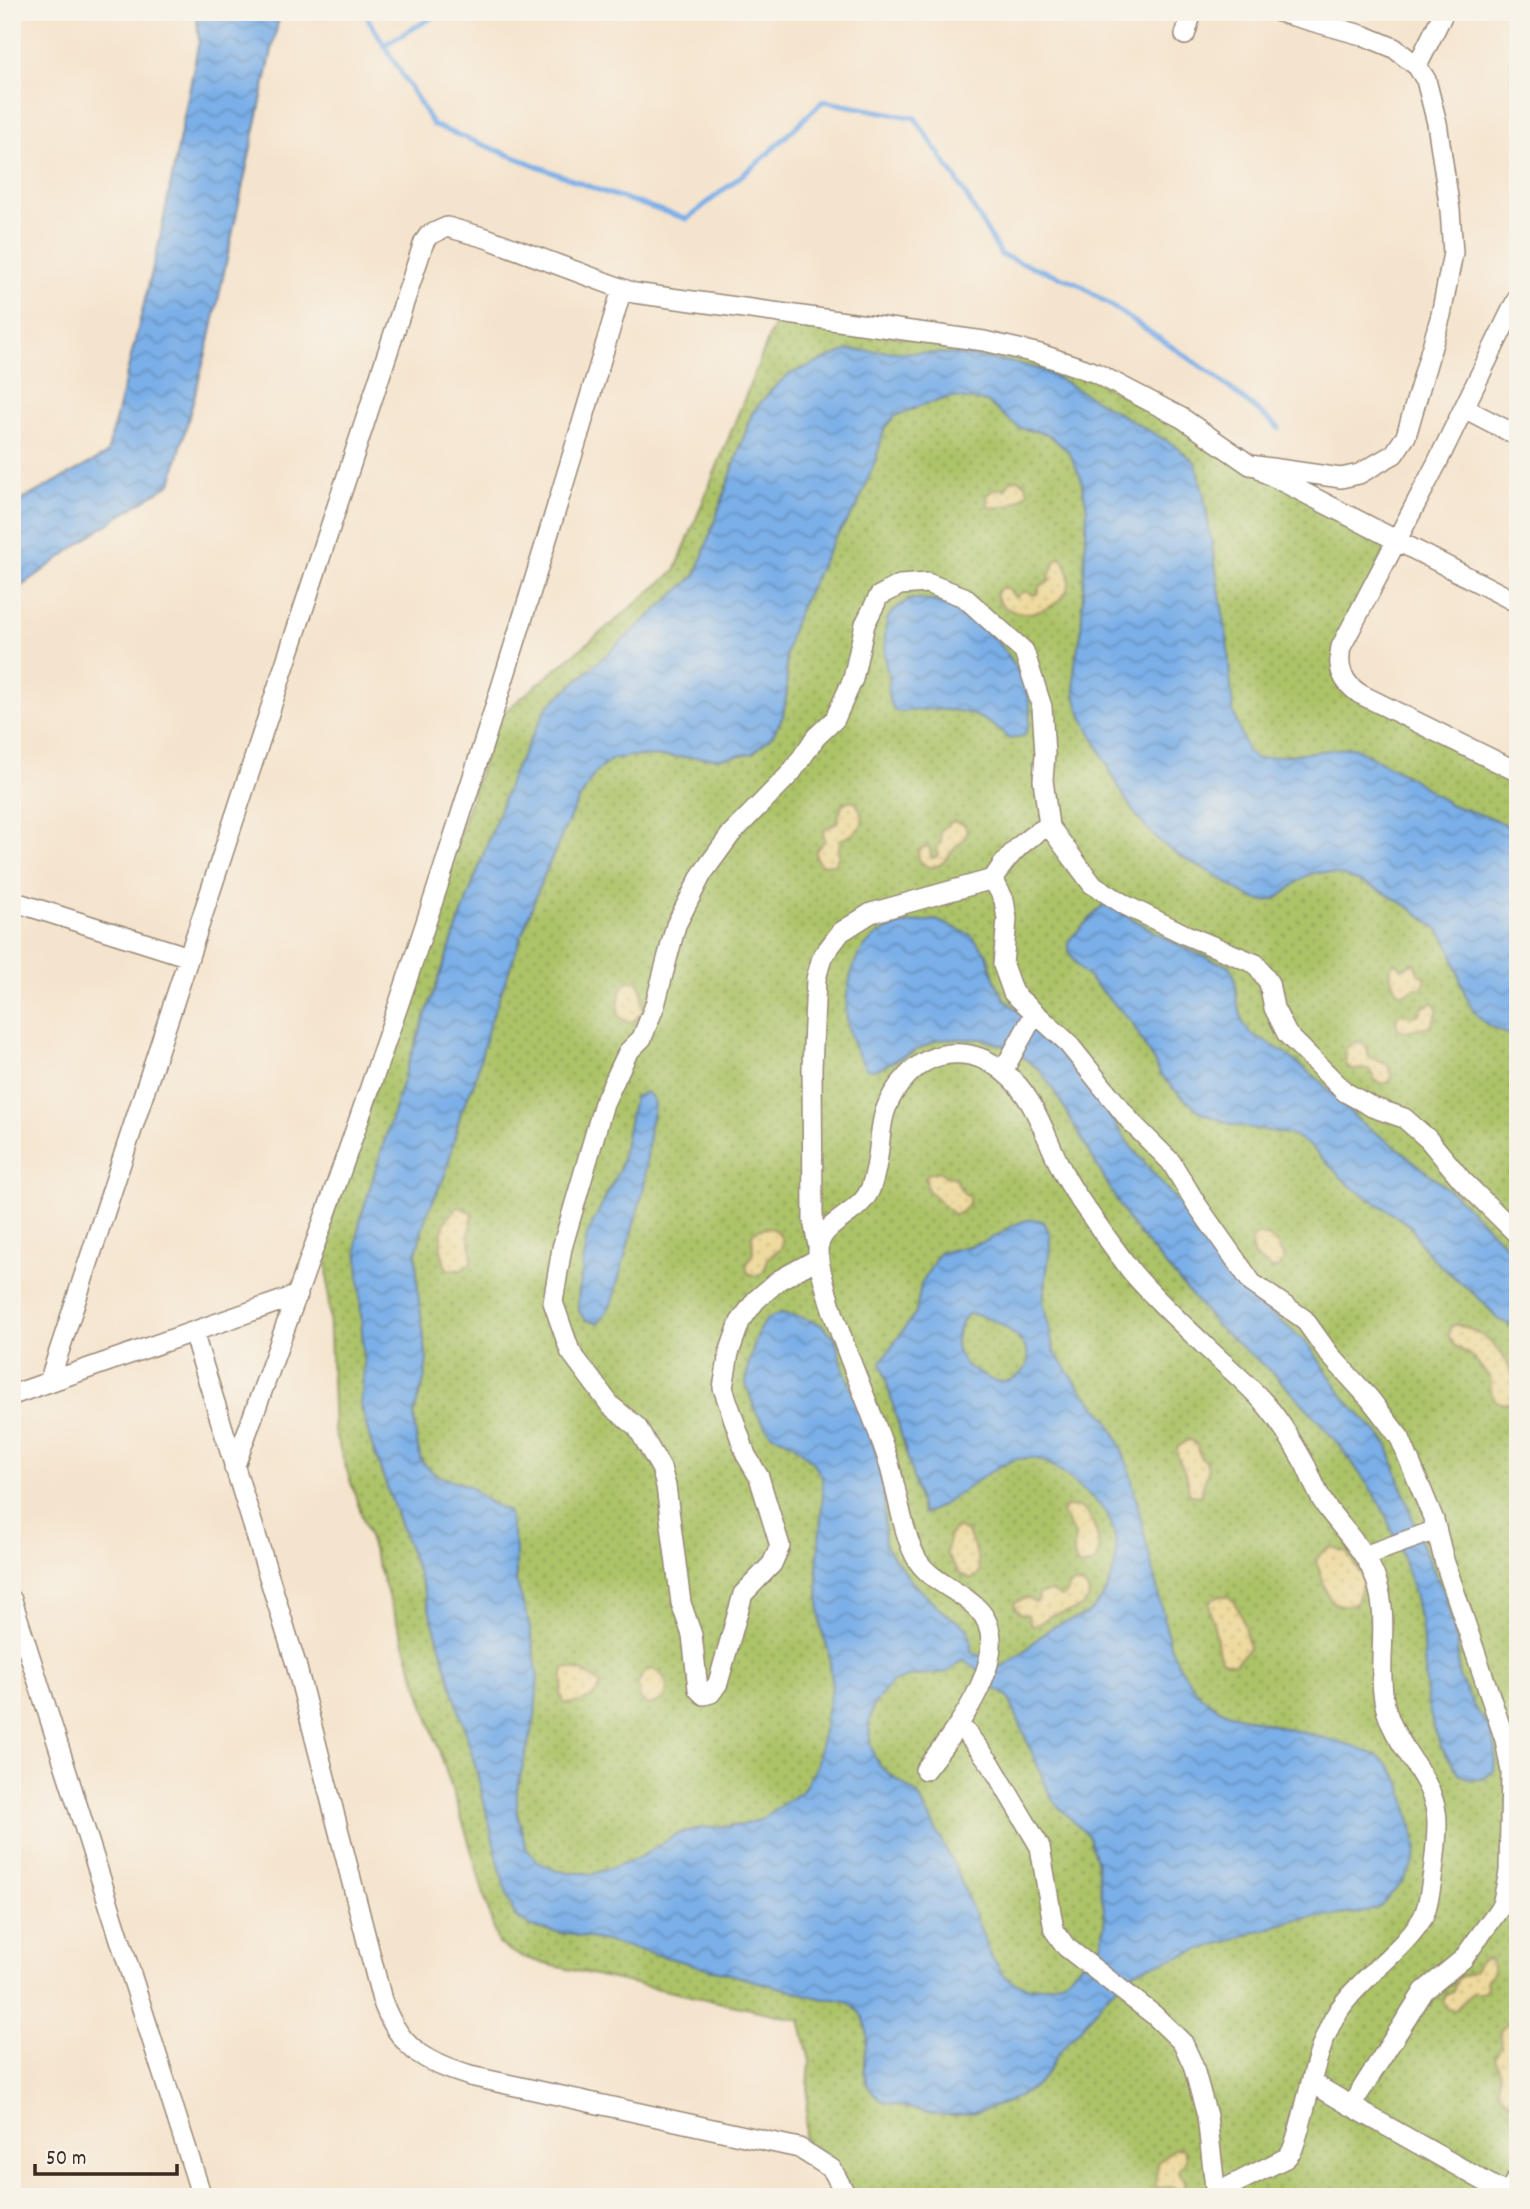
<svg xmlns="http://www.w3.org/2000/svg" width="1530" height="2209" viewBox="0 0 1530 2209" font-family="Dekko,sans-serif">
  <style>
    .grass { fill: url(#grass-dots); stroke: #747643; stroke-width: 2 }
    .sand { fill: url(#sand-dots); stroke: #94825e; stroke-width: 2 }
    .water { fill: url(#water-waves); stroke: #5a6c83; stroke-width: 2; fill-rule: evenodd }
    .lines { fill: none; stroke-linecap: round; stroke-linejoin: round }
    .stream { stroke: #7aafe8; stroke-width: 5 }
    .minor-casing { stroke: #988776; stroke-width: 22 }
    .minor { stroke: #fff; stroke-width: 19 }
  </style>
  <defs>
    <pattern id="grass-dots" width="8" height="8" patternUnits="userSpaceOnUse" patternTransform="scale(1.75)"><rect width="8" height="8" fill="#acc368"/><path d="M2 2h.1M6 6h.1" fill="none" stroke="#8d9f55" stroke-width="1.8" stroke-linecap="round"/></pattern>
    <pattern id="sand-dots" width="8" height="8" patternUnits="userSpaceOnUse" patternTransform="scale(1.75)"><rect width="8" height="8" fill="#eeda9e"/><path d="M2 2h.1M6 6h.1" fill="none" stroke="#cdbb88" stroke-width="1.8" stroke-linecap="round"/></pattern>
    <pattern id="water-waves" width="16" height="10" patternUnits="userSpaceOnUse" patternTransform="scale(1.75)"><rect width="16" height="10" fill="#7aafe8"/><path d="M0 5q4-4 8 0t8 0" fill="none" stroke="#658fbb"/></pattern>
  </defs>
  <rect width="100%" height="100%" fill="#f7f3e8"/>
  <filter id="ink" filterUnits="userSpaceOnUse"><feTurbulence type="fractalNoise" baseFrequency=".0143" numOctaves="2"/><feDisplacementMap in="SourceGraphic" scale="14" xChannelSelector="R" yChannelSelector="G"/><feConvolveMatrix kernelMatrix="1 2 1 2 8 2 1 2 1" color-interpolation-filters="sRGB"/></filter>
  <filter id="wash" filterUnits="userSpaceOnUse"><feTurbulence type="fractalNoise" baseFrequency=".00686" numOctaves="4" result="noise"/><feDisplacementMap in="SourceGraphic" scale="28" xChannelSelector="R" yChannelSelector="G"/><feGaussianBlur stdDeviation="1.57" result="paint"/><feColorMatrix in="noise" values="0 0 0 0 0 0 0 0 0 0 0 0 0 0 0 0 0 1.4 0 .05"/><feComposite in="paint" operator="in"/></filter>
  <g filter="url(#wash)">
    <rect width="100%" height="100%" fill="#f5e4cd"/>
    <path class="grass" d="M776,320L980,348L1024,357L1092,379L1388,542L1334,673L1518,780V2197H855L804,2143L810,2061L800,2020L545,1964L520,1956L498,1944L467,1835L334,1431L326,1235L498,717L675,571Z"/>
    <path class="sand" d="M1018,479L1026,484L1028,492C1019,503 1003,509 988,507L987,495C993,489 997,487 1005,490L1011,480Z
      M1061,557C1097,608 1003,633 996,593L1001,588H1007L1015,597L1025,591L1034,595L1037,594L1040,586L1051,580L1049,576L1056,561Z
      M848,801L855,802C870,822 861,832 840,840L838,858L834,864L821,865L816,858V850L825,841L823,833L825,829L837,823L842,804Z
      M953,821L965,825C970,839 962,840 954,849C946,858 943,868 928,867L919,860L918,851L926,846L930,848L931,858L936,857L938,853L937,846L941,842L940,831Z
      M1395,962L1402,969L1414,963L1418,973L1426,978L1422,988H1415L1409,992L1400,994C1393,986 1388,976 1392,964Z
      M632,980L638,981L642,988L643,1012L632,1022H626L618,1015C618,1002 618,985 632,980Z
      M1433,1002L1438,1010L1431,1026L1405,1031L1399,1029C1395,1023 1395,1019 1400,1014L1412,1016L1420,1014L1423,1007Z
      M1357,1041L1366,1047L1369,1057L1388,1065L1392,1076L1388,1082L1382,1084L1376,1081L1369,1069L1352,1070L1346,1064L1345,1049Z
      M939,1171L947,1177H955L961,1190L969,1197V1203L961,1212L954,1215L928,1190L925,1179L927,1174Z
      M459,1207L472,1213C472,1221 468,1230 469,1238C471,1248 473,1253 471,1263L461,1270L447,1269C437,1249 438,1220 459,1207Z
      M769,1227L778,1232L783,1242L781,1248L767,1259C766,1271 761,1280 748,1273L746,1266L753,1254L752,1234L758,1230Z
      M1256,1235L1268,1236L1278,1245L1284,1259L1280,1267L1272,1269L1253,1255L1251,1242Z
      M1457,1324C1493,1336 1514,1360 1517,1398C1508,1405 1501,1406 1492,1397L1490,1378L1471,1355L1456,1347L1449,1337L1450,1327Z
      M1191,1440L1198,1446L1201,1459L1204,1460L1209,1468L1200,1496L1190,1495C1187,1488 1189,1483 1187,1477C1184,1466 1176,1461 1177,1448L1186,1441Z
      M1066,1506C1068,1506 1075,1506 1078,1507C1095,1513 1104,1549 1095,1563L1080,1567C1071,1556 1074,1548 1075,1535L1062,1513Z
      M957,1527L968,1532L977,1555L980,1572L972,1579L960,1574L946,1553L950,1534Z
      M1332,1547L1347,1552L1364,1580L1357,1602C1335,1610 1328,1602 1323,1581C1319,1563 1306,1559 1332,1547Z
      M1074,1584H1083L1089,1592L1088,1600C1078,1613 1067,1611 1052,1615C1046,1617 1042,1624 1033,1626L1030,1624L1028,1615L1021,1614L1015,1608L1014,1603L1027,1597L1035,1602H1037L1039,1594L1052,1591L1060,1597L1064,1596L1069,1587Z
      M1220,1596H1228C1242,1607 1245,1631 1249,1648L1235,1663C1216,1665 1219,1649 1216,1635C1214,1622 1208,1614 1210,1601Z
      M568,1668C578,1669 596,1677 601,1686C595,1699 578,1705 564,1703L560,1693C565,1685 561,1678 564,1670Z
      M653,1669C666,1674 669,1686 665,1699L650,1705L641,1700L637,1685L645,1671Z
      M1489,1959L1493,1966V1973L1486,1981L1487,1988L1482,1993H1472L1455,2010L1448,2009L1443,2001L1446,1994L1453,1991L1458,1978L1474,1971C1478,1963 1480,1960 1489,1959Z
      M1512,2019L1518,2024L1516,2069L1518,2098L1511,2102L1504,2097L1498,2090L1500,2072L1495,2057L1501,2046L1500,2031Z
      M1182,2148C1190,2159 1185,2161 1178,2171L1179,2175L1185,2180V2190L1180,2191L1173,2187L1160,2188L1155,2185L1158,2163L1173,2149Z"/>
    <path class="water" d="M196,12L280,13L209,342L171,483L97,531L12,593V505L107,454L159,243L199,41Z
      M848,350L956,354L1016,363L1045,371L1174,445L1196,463L1204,496L1227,637L1233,711L1247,751L1256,759L1354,747L1408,776L1449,804L1491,818L1518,830V1039C1505,1033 1486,1027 1477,1015C1459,993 1459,961 1444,937C1436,925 1419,914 1407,906C1387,893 1332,864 1308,875C1294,881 1282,902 1264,901C1248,900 1230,884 1217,876C1196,864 1172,854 1154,836C1128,811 1112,774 1096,742C1090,731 1083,720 1079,709C1071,686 1074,658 1081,635L1087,509L1081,478L1069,452L1048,434L1019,428L987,402L953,397L922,405L895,416L885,427L876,459L857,507L833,541L802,604L792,629L786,653L787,692L783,716L773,735L753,753L722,758L633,756L612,759L596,772L574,808L540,885L489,1026L474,1083L461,1112L446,1173L426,1216L416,1253L418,1293L427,1360L424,1381L414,1413L416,1437L421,1461L436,1475L469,1486L490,1503L508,1511L516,1548V1580L529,1623L538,1677L535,1717L517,1789V1811L526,1848L540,1863L557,1871L593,1874L639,1858L675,1835L700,1828L742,1825L760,1820L803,1790L816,1767L832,1686L829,1653L821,1628L817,1568L823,1493L822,1477L813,1462L792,1443L771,1434L756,1412L746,1384L748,1366L759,1330L768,1318L781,1313L800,1317L820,1324L835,1337L844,1371L871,1432L880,1470L884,1495L885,1546L913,1583L941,1610L967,1628L971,1639V1651L1001,1667C1022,1657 1033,1640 1051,1628C1062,1621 1076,1621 1086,1614C1117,1593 1126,1539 1103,1509C1097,1501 1088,1494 1080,1487C1066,1475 1045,1456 1025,1458C993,1460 957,1503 923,1514L881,1362L916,1312L921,1284L939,1253C953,1249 969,1247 983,1242C1003,1236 1022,1212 1044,1222L1050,1234V1249L1043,1301L1054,1351L1080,1388L1106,1417L1118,1439L1130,1472L1171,1649C1186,1679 1198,1701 1230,1714L1347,1744L1376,1755L1390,1766L1401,1783L1417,1846L1414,1863L1401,1884L1378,1908L1366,1912L1294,1920L1136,1970C1114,1985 1098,2007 1081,2028C1073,2037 1063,2046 1057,2056C1054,2060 1052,2066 1049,2070C1040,2085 1023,2095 1007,2102C989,2109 965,2116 945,2115C935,2114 890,2105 883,2101C877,2098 871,2091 868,2086C855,2061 879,2031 857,2010C848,2000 837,1998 823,1999L605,1941L531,1927L515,1916L504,1885L475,1765L423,1588L370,1440L361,1405L364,1367L357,1241L360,1220L408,1064L512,775L547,707L696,575L752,413L771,390L789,374ZM968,1314C995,1313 1054,1354 1016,1377C1000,1386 990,1380 976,1372C952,1358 950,1335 968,1314ZM963,1659L993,1682V1688L1008,1696L1052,1800L1089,1837L1097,1864L1105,1916L1102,1943L1066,1979L1047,1986L1031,1987L1015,1983L1004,1975L992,1957L956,1869L918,1795L883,1769L874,1756L870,1741L869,1725L873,1706L892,1682L911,1676L948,1672Z
      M911,599C923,600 938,601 949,605C990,622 1049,690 1024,736L1009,739C974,704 942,708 897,712C886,702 887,689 890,676C884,667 885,659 885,649C884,622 885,611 911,599Z
      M1105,903C1145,926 1185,952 1230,966L1235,979L1237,1001L1243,1022L1250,1033L1282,1051L1319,1080L1359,1121L1399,1149L1455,1195L1518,1257V1329L1498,1319L1482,1301L1434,1260L1419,1242L1411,1226L1349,1185L1311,1147L1293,1135L1233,1125L1202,1113L1180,1095L1161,1075L1131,1021L1079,968L1069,951V940Z
      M936,920L971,935L987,954L995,981L1005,1000L1065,1049L1131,1147L1182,1207L1214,1251L1224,1270L1243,1289L1308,1344L1346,1400L1387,1443L1421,1543L1446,1597L1457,1643L1459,1677L1475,1708L1491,1730L1496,1749L1494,1771L1484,1779L1470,1780L1459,1773L1441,1747L1432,1722L1427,1701L1422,1631L1413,1589L1400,1549L1379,1501L1341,1447L1306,1407L1277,1377L1218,1327L1129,1222L1057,1095L1039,1069L1010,1048L982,1039H956L937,1040L876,1070L866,1069C860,1058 853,1047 850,1035C841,1003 849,953 878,935C896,923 916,922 936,920Z
      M646,1092L653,1098L654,1108L650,1126L644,1188L612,1303L599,1323L585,1320L579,1311L578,1299L587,1235L620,1168L634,1097Z"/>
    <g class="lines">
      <path class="stream" d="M364,12L433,125L601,191L687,219L761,160L823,101L915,118L957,180L1001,255L1077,283L1211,373L1279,428
        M384,45L442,12"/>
    </g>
  </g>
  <g filter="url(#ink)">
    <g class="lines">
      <g class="minor-casing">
        <path id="minor" d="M1185,35L1192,12
          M1417,66L1444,12
          M1518,297L1437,463L1341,647C1337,668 1342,682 1360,694L1518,772
          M1464,408L1518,436
          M1264,472L1518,603
          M993,879C1007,856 1024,838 1049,826L1092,884L1125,905L1186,935L1256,964L1269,983L1274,1008L1287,1034L1345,1092L1372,1107L1404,1118L1428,1139L1462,1180L1518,1235
          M12,901L189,957
          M1003,1071L1035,1013
          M818,1246L813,1220L812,1068L816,979L822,957L841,932L871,913L993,879L1004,900L1007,919L1003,965L1013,993L1066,1041L1131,1122L1171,1162L1197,1205L1252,1283L1304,1319L1329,1354L1370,1399L1400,1438L1434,1520L1444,1560L1505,1740L1511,1772L1509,1872L1502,1905L1463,1959L1424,1991L1351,2106L1311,2082
          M819,1258L779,1280L756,1300L740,1322L729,1353L723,1388L746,1455L759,1477L780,1546L772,1564L743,1594L718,1683L711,1693L704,1695L698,1689L692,1635L681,1603L666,1486L661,1468L637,1427L611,1406L570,1351L553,1302L562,1248L604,1103L628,1052L642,1038L655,1005L676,925L702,874L731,834L791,773L816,737L835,719L853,679L865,624L879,596L900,585L927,583L964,597L1024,651L1042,707L1045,754L1043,780L1049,826
          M193,1332L296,1664L382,2000C400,2049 423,2061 470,2076L799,2148L832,2169L847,2197
          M49,1382L424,242L429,235L447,227L486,238L634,293L984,341L1040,354L1096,373L1182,418L1250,465L1341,478L1359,474L1394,454L1406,436L1441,315L1453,253L1450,210L1437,123L1426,80L1417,66L1394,48L1365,36L1279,12
          M12,1395L298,1295
          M234,1468C307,1269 379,1069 444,867C506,675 565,482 622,289
          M1364,1556L1436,1530
          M12,1600L202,2197
          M960,1725L991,1764L1040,1847L1054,1930L1066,1947L1154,2015L1183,2043L1193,2065L1207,2116L1216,2197
          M925,1770C953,1734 1020,1650 977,1608C959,1590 932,1582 918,1561C902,1535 897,1487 887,1457C869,1402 843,1349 827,1293C824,1280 818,1265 818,1251C819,1221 861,1216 871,1187C887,1142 870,1115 907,1076C934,1047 974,1047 1004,1072C1037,1098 1045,1139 1064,1174C1072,1190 1083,1205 1094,1220C1106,1237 1119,1255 1132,1272C1153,1297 1178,1320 1201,1342C1224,1365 1251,1385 1271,1411C1284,1427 1296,1448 1306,1466C1312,1479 1317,1493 1325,1505C1340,1526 1358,1543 1370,1566C1394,1611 1375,1659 1385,1705C1394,1748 1437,1778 1437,1823C1437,1843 1431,1904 1422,1919C1397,1958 1349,1984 1330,2026C1311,2066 1307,2111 1292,2151L1286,2158L1216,2193
          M1351,2106L1507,2194
          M1505,2197L1518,2177"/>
      </g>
      <use href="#minor" class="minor"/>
    </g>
  </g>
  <rect width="1530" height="2209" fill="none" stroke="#f7f3e8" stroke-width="42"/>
  <path d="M35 2164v10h142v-10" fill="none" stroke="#3b2a1e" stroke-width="3.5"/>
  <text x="46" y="2164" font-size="21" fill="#3b2a1e" stroke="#f7f3e8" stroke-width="5" paint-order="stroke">50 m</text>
</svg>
